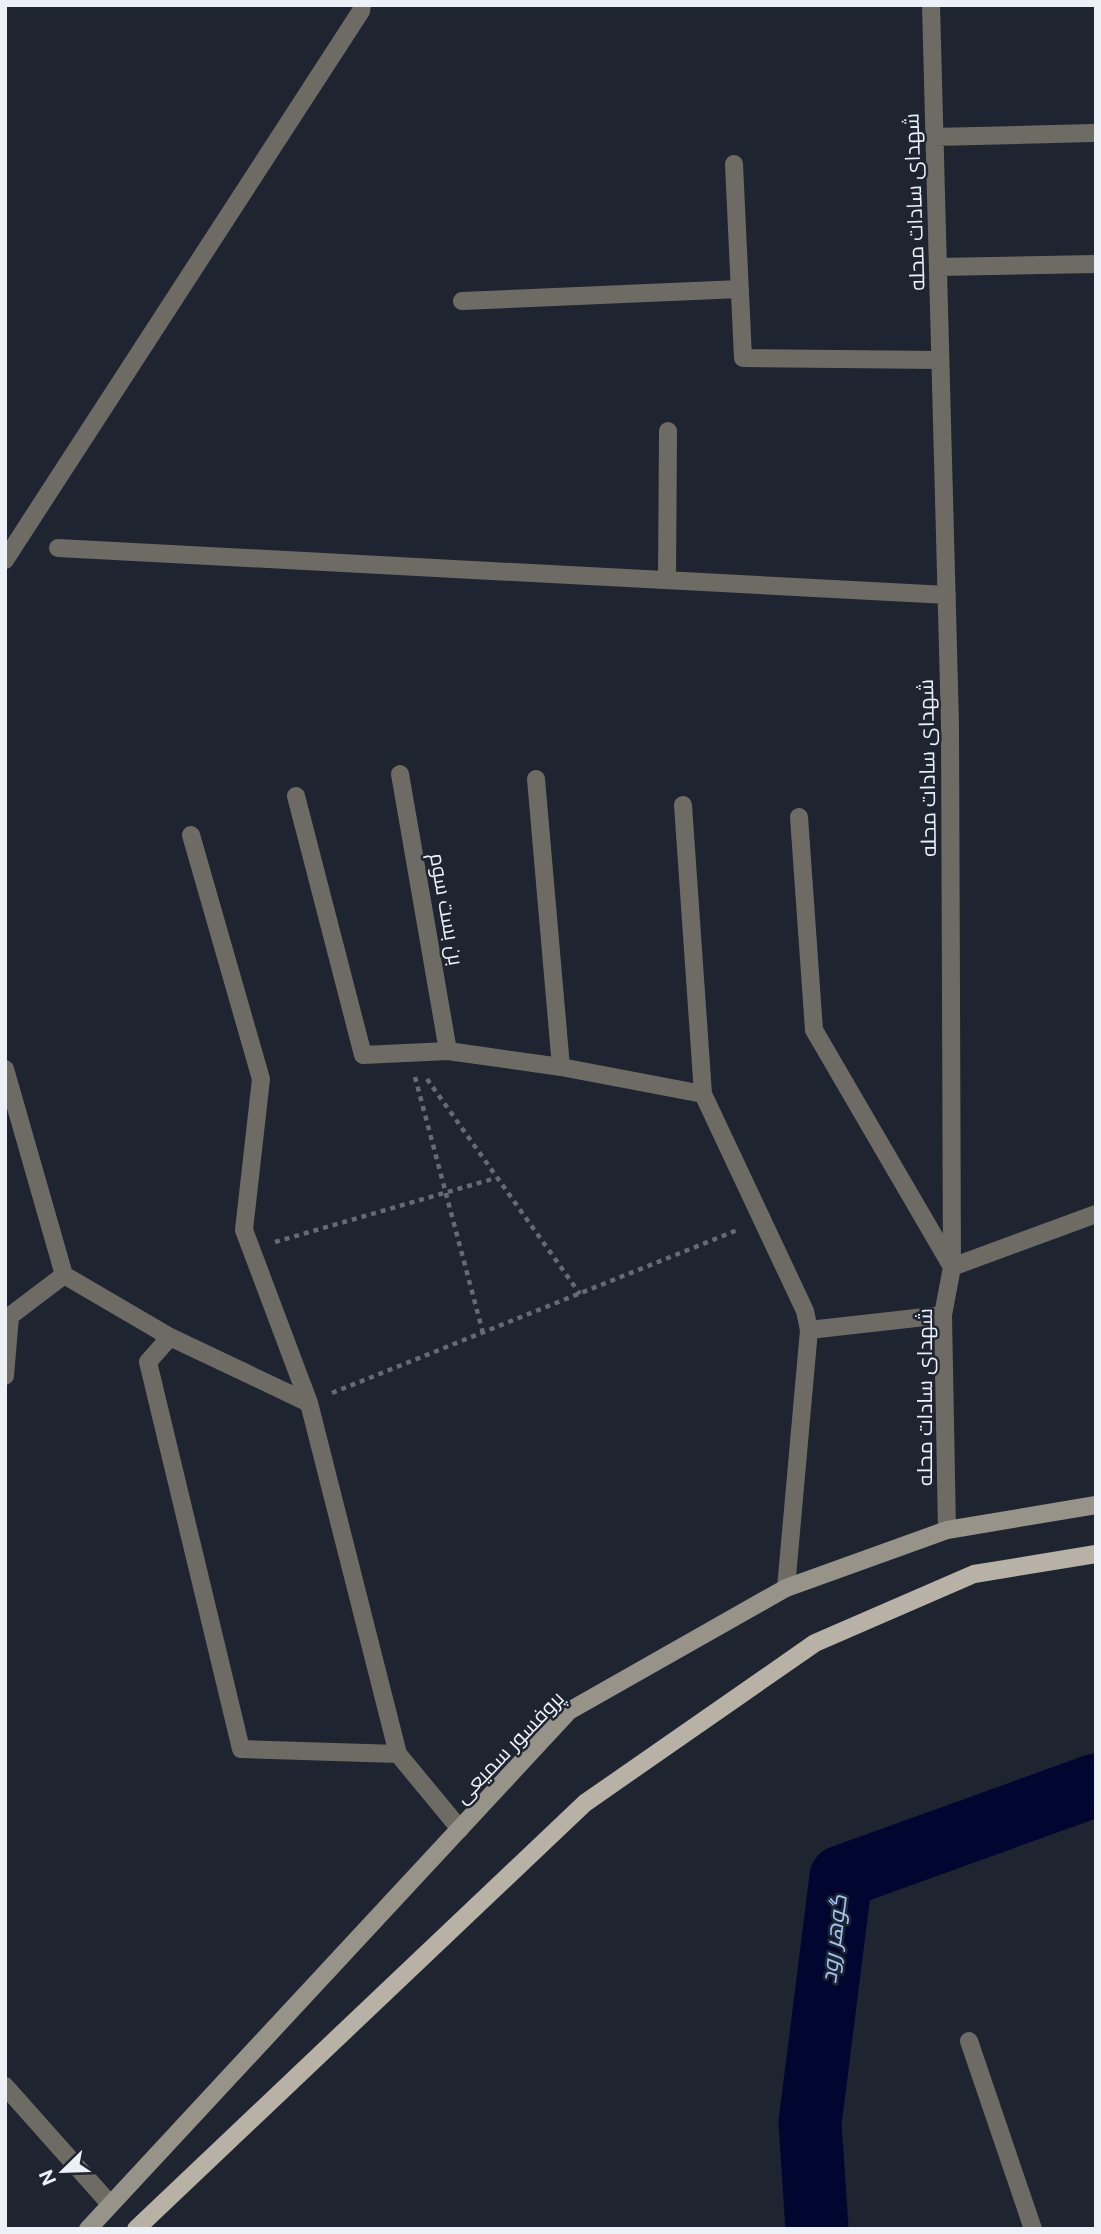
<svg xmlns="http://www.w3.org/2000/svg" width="1101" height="2234" viewBox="0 0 1101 2234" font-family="'Public Sans',Cairo,sans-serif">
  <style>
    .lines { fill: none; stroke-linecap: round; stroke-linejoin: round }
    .river { stroke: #000630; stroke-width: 63 }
    .path { stroke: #646b74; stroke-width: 4.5; stroke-dasharray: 5 5; stroke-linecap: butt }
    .street { stroke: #6e6b65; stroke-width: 18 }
    .secondary { stroke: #979389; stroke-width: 18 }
    .primary { stroke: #b7b2a5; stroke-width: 18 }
    .labels { text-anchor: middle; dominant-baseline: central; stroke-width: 5; stroke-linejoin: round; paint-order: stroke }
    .street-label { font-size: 21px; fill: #ecf1f8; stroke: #1e2530 }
    .water-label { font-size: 23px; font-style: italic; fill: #a1c4f8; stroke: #1e2530 }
  </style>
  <rect width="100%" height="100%" fill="#1e2530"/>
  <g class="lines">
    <path class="river" d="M817,2229L810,2123L841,1877L1096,1785"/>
    <path class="path" d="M415,1077L483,1333
      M427,1079L580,1294
      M275,1242L496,1178
      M332,1393L740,1229"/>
    <path class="street" d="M931,5L950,725L952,1267L943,1315L947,1530
      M934,137L1093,133
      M734,164L743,358L940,360
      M938,267L1096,264
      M462,301L740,289
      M58,548L947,595
      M5,560L361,11L362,5
      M667,580L668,431
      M400,774L448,1051
      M536,779L561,1067
      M296,796L363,1055L448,1051L561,1067L703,1094L805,1311L809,1330L786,1588
      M683,805L703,1094
      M799,817L814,1030L952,1267L1096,1214
      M191,835L261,1079L244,1230L309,1403L398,1754
      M5,1069L64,1275
      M809,1330L943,1315
      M170,1337L309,1403
      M5,1376L10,1316L64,1275L170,1337L148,1362L241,1749L398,1754L460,1829
      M969,2041L1033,2229
      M5,2086L110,2204"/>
    <path class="secondary" d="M88,2229L569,1711L786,1588L947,1530L1096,1505"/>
    <path class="primary" d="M136,2229L585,1803L815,1643L974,1574L1096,1554"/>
  </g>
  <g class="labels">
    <g class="street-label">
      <text transform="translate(914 202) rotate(-92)">شهدای سادات محله</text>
      <text transform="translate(927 768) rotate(-91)">شهدای سادات محله</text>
      <text transform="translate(447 909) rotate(80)">بن بست سوم</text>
      <text transform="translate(924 1397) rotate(-90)">شهدای سادات محله</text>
      <text transform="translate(509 1747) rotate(-46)">پروفسور سمیعی</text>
    </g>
    <g class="water-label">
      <text transform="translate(833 1939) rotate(-83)">گوهر رود</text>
    </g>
  </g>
  <rect width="1101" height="2234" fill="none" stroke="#ecf1f8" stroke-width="14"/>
  <g transform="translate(63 2171) rotate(247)" stroke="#1e2530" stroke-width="5" paint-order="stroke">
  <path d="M0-5L12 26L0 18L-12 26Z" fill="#ecf1f8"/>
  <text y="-10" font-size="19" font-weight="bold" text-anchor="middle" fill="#ecf1f8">N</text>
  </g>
</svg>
